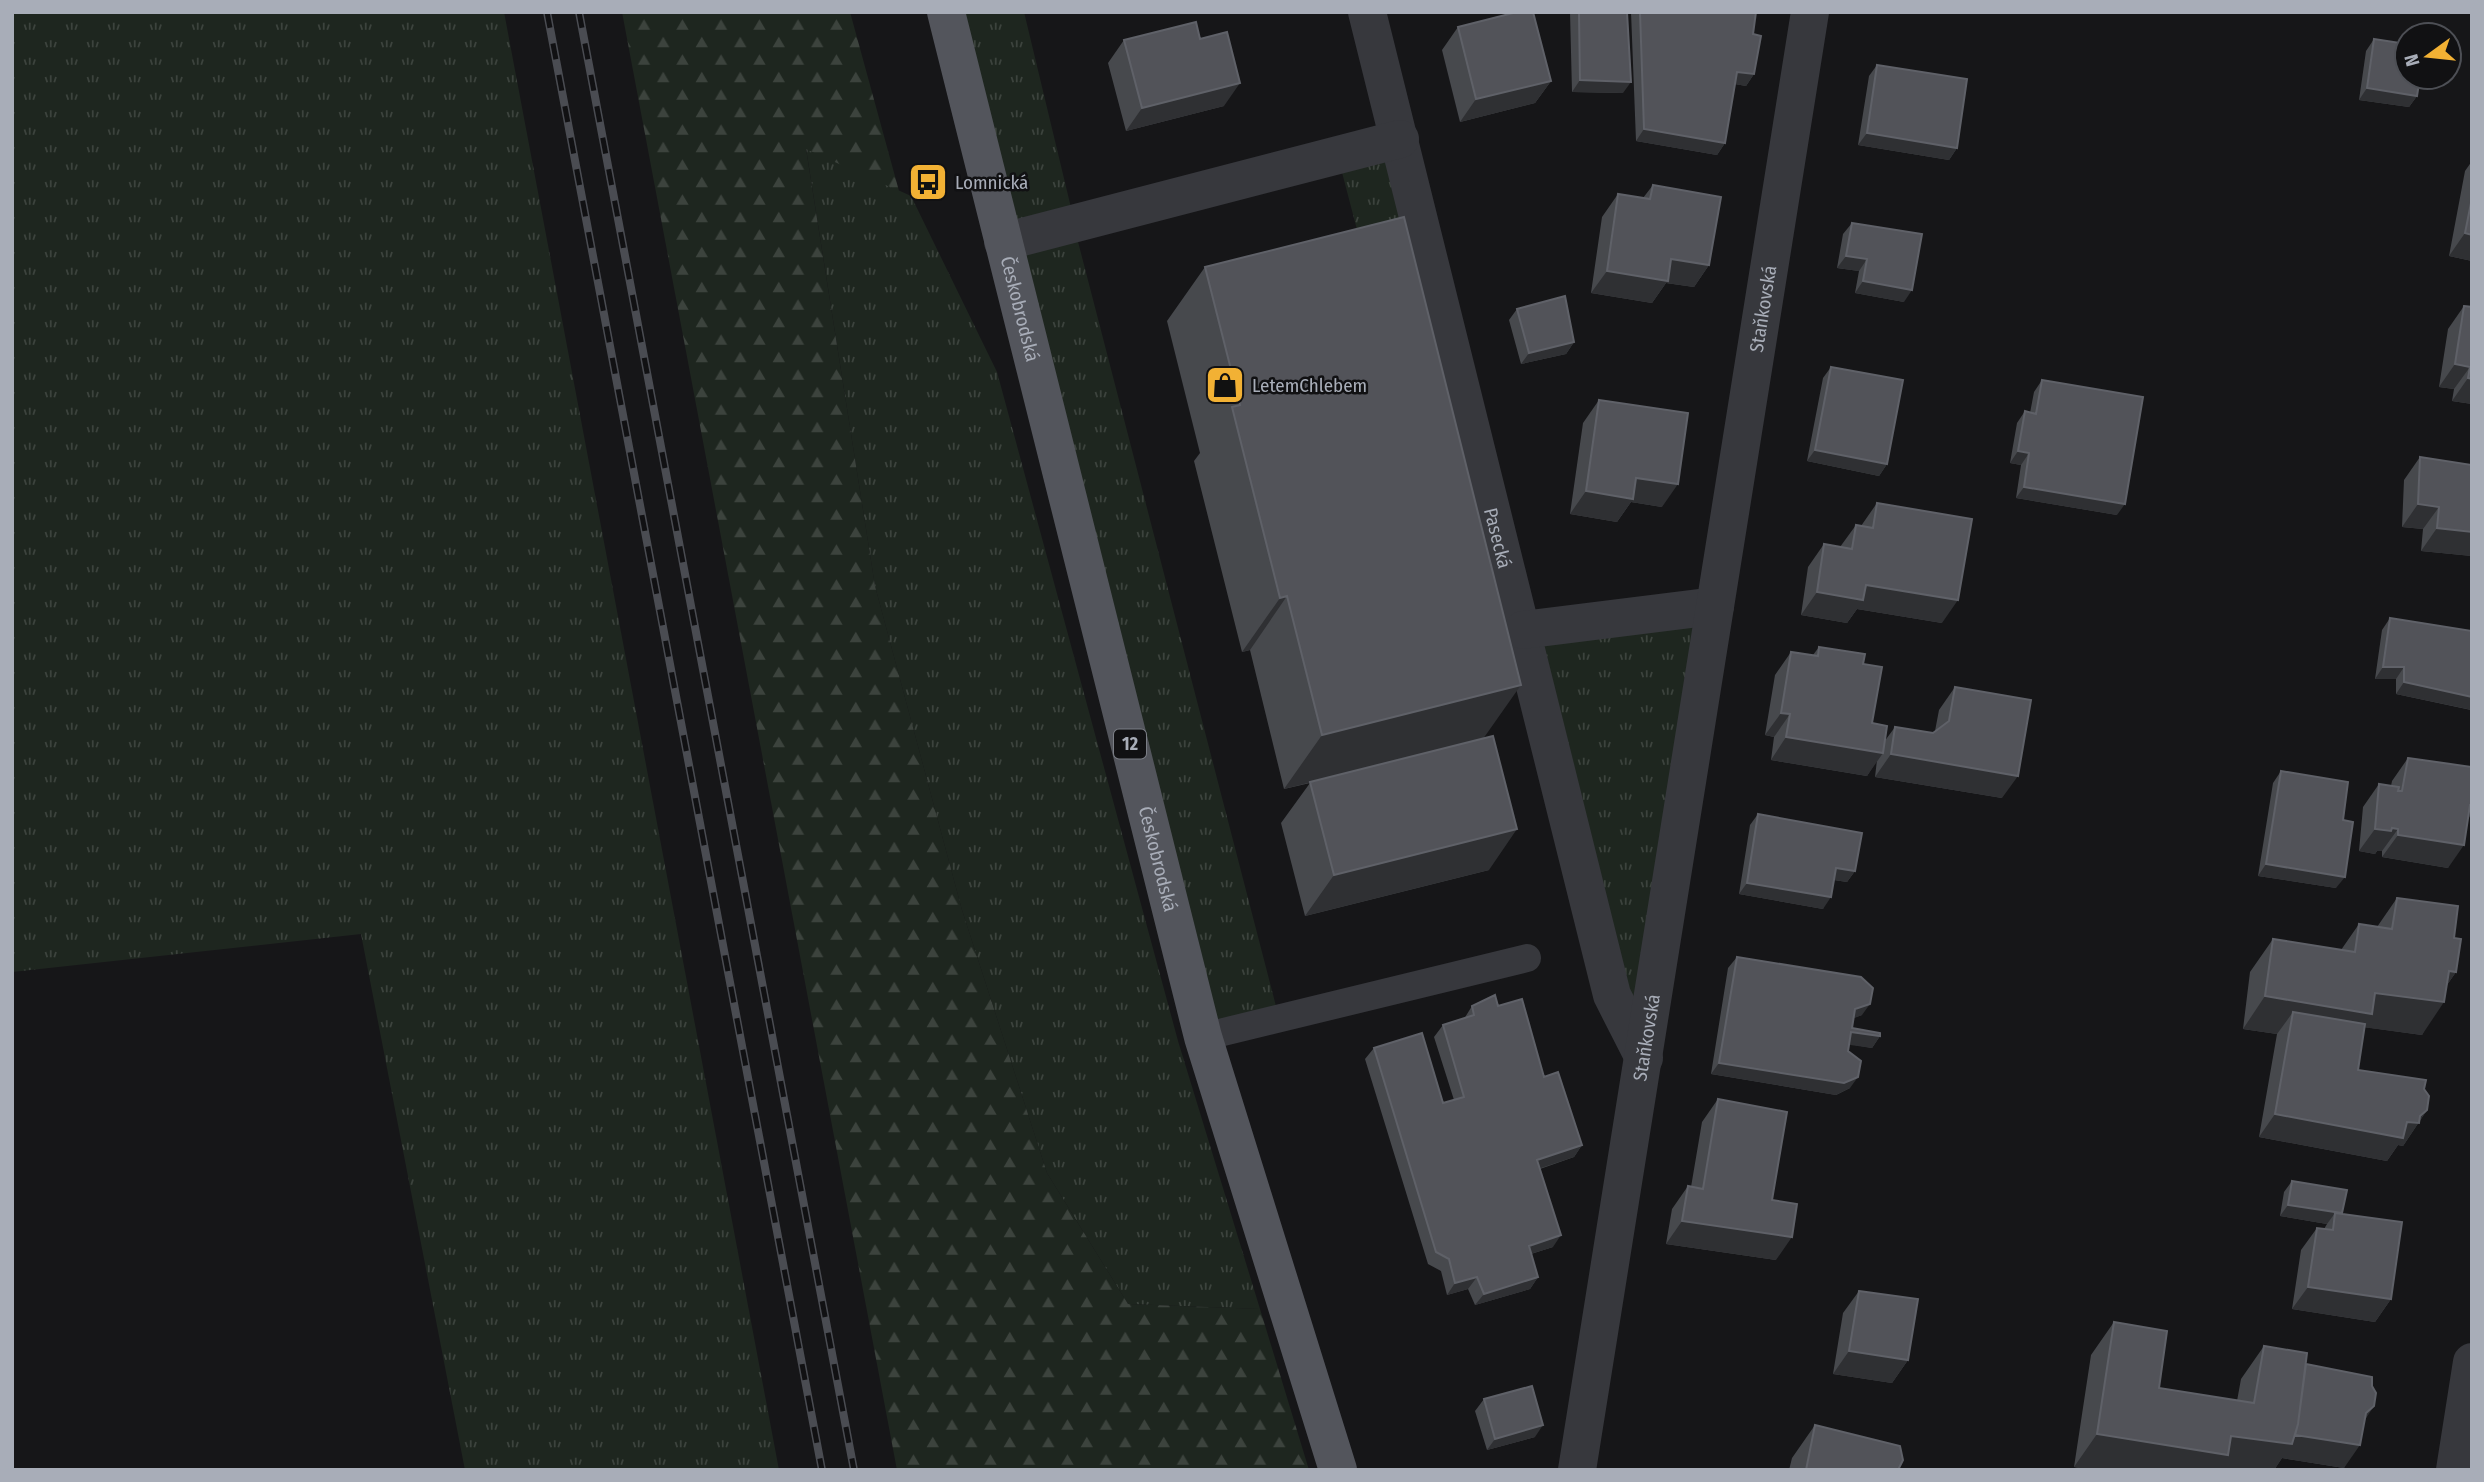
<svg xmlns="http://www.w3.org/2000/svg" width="2484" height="1482" viewBox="0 0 2484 1482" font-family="'Fira Sans Condensed',sans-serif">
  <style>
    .grass { fill: url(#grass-tufts) }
    .forest { fill: url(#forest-firs) }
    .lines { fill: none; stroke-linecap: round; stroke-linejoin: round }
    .service { stroke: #37383d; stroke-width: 28 }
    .minor { stroke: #37383d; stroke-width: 38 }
    .primary { stroke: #53555c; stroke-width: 38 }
    .rail-casing { stroke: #4a4c52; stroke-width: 8 }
    .rail { stroke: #111113; stroke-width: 5; stroke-dasharray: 16; stroke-linecap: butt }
    .wall { fill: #47494d }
    .shaded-wall { fill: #2f3033 }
    .building { fill: #525359; stroke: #5f6168; stroke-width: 2 }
    .labels { text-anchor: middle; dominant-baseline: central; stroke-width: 5; stroke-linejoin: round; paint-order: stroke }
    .shield { fill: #111113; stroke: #7b7e86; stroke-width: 2 }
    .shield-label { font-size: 18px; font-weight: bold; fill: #a8adb8 }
    .poi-label { font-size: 19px; fill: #a8adb8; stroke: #111113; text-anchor: start }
    .street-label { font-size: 19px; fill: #a8adb8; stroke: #111113 }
  </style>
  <defs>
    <pattern id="grass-tufts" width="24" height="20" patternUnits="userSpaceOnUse" patternTransform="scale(1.75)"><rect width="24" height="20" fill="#1e261f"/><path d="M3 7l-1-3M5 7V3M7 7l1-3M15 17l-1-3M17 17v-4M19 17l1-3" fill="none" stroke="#3c433d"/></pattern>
    <pattern id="forest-firs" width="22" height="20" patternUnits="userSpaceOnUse" patternTransform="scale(1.75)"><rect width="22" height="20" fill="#1e261f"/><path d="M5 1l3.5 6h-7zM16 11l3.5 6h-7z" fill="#3c433d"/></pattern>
  </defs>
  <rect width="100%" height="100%" fill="#161618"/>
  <path class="grass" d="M12,12H504L779,1470H465L361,934L12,972Z
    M952,12H1024L1073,216L1011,240Z
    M1398,142L1420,230L1361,245L1338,157Z
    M806,148L911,196L997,372L1178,1041L1260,1309L1128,1304L1047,1173L962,910L875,586Z
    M1076,234L1278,1014L1209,1030L1014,249Z
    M1708,614L1638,1033L1531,636Z"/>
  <path class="forest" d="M622,12H850L899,191L806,149L875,586L962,910L1047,1173L1128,1304L1260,1309L1309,1470H897Z"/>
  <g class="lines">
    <path class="service" d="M1203,1037L1527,958"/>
    <g class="minor">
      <path id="s1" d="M1367,12L1612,995L1644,1058"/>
      <path d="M1003,242L1400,139"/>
      <path d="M1523,630L1715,606"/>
      <path id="s2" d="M1577,1470L1810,12"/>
      <path d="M2455,1470L2472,1362"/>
    </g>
    <path class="primary" id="s3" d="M946,12L1203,1037L1338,1470"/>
    <g class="rail-casing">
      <path id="rail" d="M547,12L822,1470
        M579,12L854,1470"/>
    </g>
    <use href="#rail" class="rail"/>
  </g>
  <path class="wall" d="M1570,12H1627L1623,93L1572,92Z
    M1631,12H1756L1753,34L1754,74L1746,86L1735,84L1725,143L1717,155L1636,141Z
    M1458,27L1551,81L1535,103L1460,122L1442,50Z
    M1200,39L1224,106L1126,131L1108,63L1124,40Z
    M2374,39L2417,96L2409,107L2359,100L2366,51Z
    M1877,65L1957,148L1949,160L1858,145L1869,76Z
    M2472,161V261L2449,256L2465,171Z
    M1653,185L1709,265L1694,287L1666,283L1652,303L1591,293L1602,217L1618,194L1643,198Z
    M1852,223L1904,302L1855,293L1859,271L1837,268L1843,234Z
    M1205,267L1483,738L1489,870L1305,916L1281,823L1310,783L1284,789L1250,650L1242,652L1194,461L1200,453L1167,321Z
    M2464,306L2472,307V404L2452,401L2454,389L2439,387L2448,329Z
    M1517,309L1574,342L1566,354L1521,364L1509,320Z
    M1831,367L1887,464L1879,476L1807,461L1823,378Z
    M2042,380L2117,515L2016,498L2021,465L2010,463L2017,423L2025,411L2030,413L2034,392Z
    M1599,400L1662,507L1631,502L1617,522L1570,514L1583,423Z
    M2420,457L2472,556L2421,551L2423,529L2402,527L2404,480Z
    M1877,503L1942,623L1857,609L1847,623L1801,615L1808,567L1824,544L1840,547L1856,525L1861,526Z
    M2390,618L2472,631L2471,710L2396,694V679H2375L2382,630Z
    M1819,647L1863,664L1872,723L1884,742L1895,727L1933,733L1935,731L1939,710L1955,687L2002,798L1875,777L1877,760L1867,776L1771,760L1774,737L1765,735L1775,675L1791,652L1813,655Z
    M2408,758L2472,813L2468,818L2448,868L2382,857V851H2377L2375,854L2359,851L2363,807L2379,784L2391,786L2392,781Z
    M2281,771L2343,820L2336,888L2258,876L2273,783Z
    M1758,814L1855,871L1847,882L1834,880L1823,909L1739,894L1750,825Z
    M2397,898L2454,938L2456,972L2447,985L2422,1035L2364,1027L2358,1070L2424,1089L2427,1110L2403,1146L2398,1145L2387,1161L2259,1137L2277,1034L2243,1029L2250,972L2273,939L2341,950L2359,924L2377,927Z
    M1737,957L1862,1015L1853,1018L1852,1028L1880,1036L1872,1048L1849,1044L1848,1051L1850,1088L1836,1095L1711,1074L1728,968Z
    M1472,1006H1498L1544,1077L1582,1145L1574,1157L1540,1169L1553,1247L1531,1254L1538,1277L1530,1289L1475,1305L1468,1289L1447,1295L1441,1271L1428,1264L1365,1059L1374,1048L1443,1103L1454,1100L1434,1037L1443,1025L1464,1019Z
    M1718,1099L1772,1200L1776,1260L1666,1244L1672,1209L1688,1186L1691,1187L1702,1122Z
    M2292,1181L2342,1214L2391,1299L2375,1322L2292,1309L2301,1250L2317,1228L2324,1229L2327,1224L2280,1216L2284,1192Z
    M1859,1291L1908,1360L1892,1383L1833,1374L1843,1313Z
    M2114,1322L2159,1388L2237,1401L2241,1379L2264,1346L2306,1364L2364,1420L2344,1468L2282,1458L2274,1470H2092L2074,1467L2091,1355Z
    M1484,1399L1535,1437L1487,1450L1475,1411Z
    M1815,1425L1898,1470H1789L1792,1458Z"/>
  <path class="shaded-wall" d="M1737,72L1754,74L1746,86L1729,83Z
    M1580,80L1631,82L1623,93L1572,92Z
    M1551,81L1535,103L1460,122L1476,99Z
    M1240,83L1224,106L1126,131L1142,108Z
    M2367,88L2417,96L2409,107L2359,100Z
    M1644,129L1725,143L1717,155L1636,141Z
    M1867,133L1957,148L1949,160L1858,145Z
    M2465,233L2472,235V261L2449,256Z
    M1846,256L1867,259L1859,271L1837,268Z
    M1671,259L1709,265L1694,287L1666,283L1652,303L1591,293L1607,271Z
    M1863,281L1912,290L1904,302L1855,293Z
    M1574,342L1566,354L1521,364L1529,353Z
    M2455,364L2470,367L2454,389L2439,387Z
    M2468,378L2472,379V404L2452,401Z
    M1815,450L1887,464L1879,476L1807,461Z
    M2018,451L2029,453L2021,465L2010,463Z
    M1636,478L1678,484L1662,507L1631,502L1617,522L1570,514L1586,491Z
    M2024,487L2125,504L2117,515L2016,498Z
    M2418,504L2439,507L2423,529L2402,527Z
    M2437,528L2472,532V556L2421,551Z
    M1866,585L1958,600L1942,623L1857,609L1847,623L1801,615L1817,592Z
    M1287,596L1250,650L1242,652L1280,598Z
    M2383,667H2404L2396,679H2375Z
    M2404,682L2472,697V710L2396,694Z
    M1521,685L1483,739L1284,789L1322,735Z
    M1781,713L1790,714L1774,737L1765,735Z
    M1786,737L1883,753L1867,776L1771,760Z
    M1891,754L2018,776L2002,798L1875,777Z
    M2470,805H2472V813L2461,829Z
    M2392,828L2398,829L2382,851H2377L2375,854L2359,851L2375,829Z
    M1517,829L1489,870L1305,916L1334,875Z
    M2398,835L2464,845L2448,868L2382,857Z
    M2266,864L2345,877L2336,888L2258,876Z
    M1836,868L1855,871L1847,882L1828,879Z
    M1747,883L1831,897L1823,909L1739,894Z
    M2449,971L2456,972L2436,1001L2444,1002L2422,1035L2362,1027L2293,1012L2277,1034L2243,1029L2265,996L2375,993Z
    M1870,1004L1862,1015L1847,1021L1855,1009Z
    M1851,1032L1880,1036L1872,1048L1843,1044Z
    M1719,1063L1858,1077L1850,1088L1836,1095L1711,1074Z
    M2427,1110L2403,1146L2398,1145L2387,1161L2259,1137L2275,1114L2407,1122L2420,1116Z
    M1582,1145L1574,1157L1529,1172L1537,1160Z
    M2288,1205L2342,1213H2335L2327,1224L2280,1216Z
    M1682,1221L1792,1237L1776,1260L1666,1244Z
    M1561,1235L1553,1247L1521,1257L1529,1246Z
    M1477,1277L1468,1289L1447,1295L1455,1283Z
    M1538,1277L1530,1289L1475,1305L1484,1294Z
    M2308,1287L2391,1299L2375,1322L2292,1309Z
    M1849,1351L1908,1360L1892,1383L1833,1374Z
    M2374,1406L2359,1429L2366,1413Z
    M1543,1425L1535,1437L1487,1450L1495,1439Z
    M2097,1434L2231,1436L2291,1434L2360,1445L2344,1468L2282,1458L2274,1470H2092L2074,1467Z"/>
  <path class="building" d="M1517,12H1533L1551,81L1476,99L1458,27Z
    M1579,12H1627L1631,82L1580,80Z
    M1640,12H1756L1753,34L1761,36L1754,74L1737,72L1725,143L1644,129Z
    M1196,22L1200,39L1227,32L1240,83L1142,108L1124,40Z
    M2374,39L2407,44V77H2420L2417,96L2367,88Z
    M1877,65L1967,79L1957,148L1867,133Z
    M1653,185L1721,197L1709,265L1671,259L1668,281L1607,271L1618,194L1650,199Z
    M2472,198V235L2465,233Z
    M1404,217L1521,685L1322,735L1287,596L1280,598L1232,407L1240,405L1205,267Z
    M1852,223L1922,234L1912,290L1863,281L1867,259L1846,256Z
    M1565,296L1574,342L1529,353L1517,309Z
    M2464,306L2472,307V379L2468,378L2470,367L2455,364Z
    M1831,367L1903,380L1887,464L1815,450Z
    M2042,380L2143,397L2125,504L2024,487L2029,453L2018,451L2025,411L2036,414Z
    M1599,400L1688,413L1678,484L1636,478L1633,499L1586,491Z
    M2420,457L2472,465V532L2437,528L2439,507L2418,504Z
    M1877,503L1972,519L1958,600L1866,585L1863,600L1817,592L1824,544L1852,549L1856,525L1873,528Z
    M2390,618L2472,631V697L2404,682V667H2383Z
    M1819,647L1865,654L1863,664L1882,667L1872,723L1887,726L1883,753L1786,737L1790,714L1781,713L1791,652L1818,656Z
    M1955,687L2031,700L2018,776L1891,754L1895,727L1933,733L1949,721Z
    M1493,736L1517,829L1334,875L1310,782Z
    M2408,758L2472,767V805H2470L2464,845L2398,835V829L2392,828L2391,831L2375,829L2379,784L2399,787L2398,791H2402Z
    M2281,771L2348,782L2343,820L2353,822L2345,877L2266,864Z
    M1758,814L1862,833L1855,871L1836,868L1831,897L1747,883Z
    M2397,898L2458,906L2454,938L2461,939L2456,972L2449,971L2444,1002L2375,993L2372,1014L2265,996L2273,939L2355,952L2359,924L2392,929Z
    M1737,957L1861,977L1873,988L1870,1004L1855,1009L1852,1028L1880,1033V1036L1851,1032L1848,1051L1861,1061L1858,1077L1844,1083L1719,1063Z
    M1495,995L1498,1006L1522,999L1544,1077L1558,1072L1582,1145L1537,1160L1561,1235L1529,1246L1538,1277L1484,1294L1477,1277L1455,1283L1449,1259L1436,1252L1374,1048L1422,1033L1443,1103L1464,1097L1443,1025L1474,1015L1472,1006Z
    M2293,1012L2365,1024L2358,1070L2426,1080L2424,1089L2429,1096L2427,1110L2420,1116L2419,1123L2407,1122L2403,1138L2275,1114Z
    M1718,1099L1787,1112L1772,1200L1797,1204L1792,1237L1682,1221L1688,1186L1703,1189Z
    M2292,1181L2347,1190L2342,1213L2288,1205Z
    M2335,1213L2402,1222L2391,1299L2308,1287L2317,1228L2333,1230Z
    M1859,1291L1918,1299L1908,1360L1849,1351Z
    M2114,1322L2167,1331L2159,1388L2254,1403L2264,1346L2307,1353L2298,1424L2292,1444L2231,1436L2228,1455L2097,1434Z
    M2306,1364L2372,1377V1386L2376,1393L2374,1406L2366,1413L2360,1445L2295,1435L2298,1424Z
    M1532,1386L1543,1425L1495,1439L1484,1399Z
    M1815,1425L1900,1446L1903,1460L1898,1470H1806Z"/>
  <defs>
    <g id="bus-square" transform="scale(2.0125)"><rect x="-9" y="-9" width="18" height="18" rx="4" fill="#f2b134" stroke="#111113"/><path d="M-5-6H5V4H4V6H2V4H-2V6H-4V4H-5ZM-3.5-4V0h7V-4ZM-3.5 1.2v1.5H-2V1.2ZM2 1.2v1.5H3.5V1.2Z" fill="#111"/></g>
    <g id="shop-square" transform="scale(2.0125)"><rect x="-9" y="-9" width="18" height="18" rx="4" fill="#f2b134" stroke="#111113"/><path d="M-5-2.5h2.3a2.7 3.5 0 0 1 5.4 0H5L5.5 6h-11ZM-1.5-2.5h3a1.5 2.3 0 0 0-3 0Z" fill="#111"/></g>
  </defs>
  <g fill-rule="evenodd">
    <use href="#bus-square" x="928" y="182"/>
    <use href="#shop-square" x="1225" y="385"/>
  </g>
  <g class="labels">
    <rect class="shield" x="1114" y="729.5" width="32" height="29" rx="5"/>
    <g class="shield-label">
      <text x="1130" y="744">12</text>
    </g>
    <g class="poi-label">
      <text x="955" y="182">Lomnická</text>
      <text x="1252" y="385">LetemChlebem</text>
    </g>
    <g class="street-label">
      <text stroke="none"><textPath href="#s3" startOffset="306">Českobrodská</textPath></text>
      <text stroke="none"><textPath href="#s2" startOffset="1176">Staňkovská</textPath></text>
      <text stroke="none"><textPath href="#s1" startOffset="542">Pasecká</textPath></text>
      <text stroke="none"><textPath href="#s3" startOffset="873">Českobrodská</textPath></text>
      <text stroke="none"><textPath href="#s2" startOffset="438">Staňkovská</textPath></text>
    </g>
  </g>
  <rect width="2484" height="1482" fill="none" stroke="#a8adb8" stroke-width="28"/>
  <g transform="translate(2428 56) rotate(255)"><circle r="33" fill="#111113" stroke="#4d4f55" stroke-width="2"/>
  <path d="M0-5L12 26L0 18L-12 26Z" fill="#f2b134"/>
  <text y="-10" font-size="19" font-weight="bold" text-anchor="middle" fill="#a8adb8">N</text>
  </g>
</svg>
